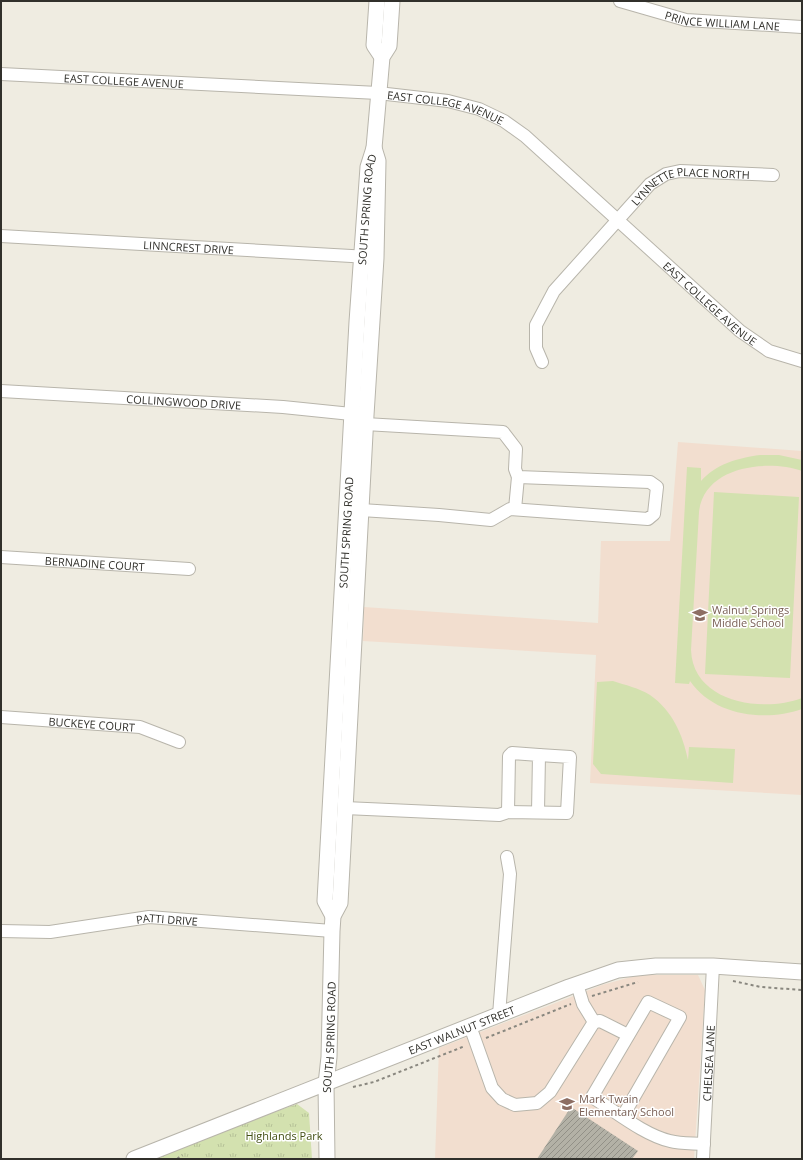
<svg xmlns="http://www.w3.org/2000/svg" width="803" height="1160" viewBox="0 0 803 1160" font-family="'Open Sans',sans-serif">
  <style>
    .education { fill: #f2decf }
    .grass { fill: url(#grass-tufts) }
    .pitch { fill: #d3e1af }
    .building { fill: url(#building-hatch) }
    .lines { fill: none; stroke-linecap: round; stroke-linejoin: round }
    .minor-casing { stroke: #b8b5ab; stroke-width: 14 }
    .major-casing { stroke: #b8b5ab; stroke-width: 17 }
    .path { stroke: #89877f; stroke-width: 2; stroke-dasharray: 3 3; stroke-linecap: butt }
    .minor { stroke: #fff; stroke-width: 12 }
    .major { stroke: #fff; stroke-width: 15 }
    .labels { text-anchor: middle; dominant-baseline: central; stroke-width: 3; stroke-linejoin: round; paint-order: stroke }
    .street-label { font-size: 11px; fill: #31302b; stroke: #fff }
    .education-label { font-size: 11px; fill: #785e54; stroke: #fff; text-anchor: start }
    .park-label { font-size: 11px; fill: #434f15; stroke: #fff }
  </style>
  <defs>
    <pattern id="grass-tufts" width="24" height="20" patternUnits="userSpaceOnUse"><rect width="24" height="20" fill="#d3e1af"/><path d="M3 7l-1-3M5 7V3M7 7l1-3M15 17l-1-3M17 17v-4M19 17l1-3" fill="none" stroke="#b6c197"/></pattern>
    <pattern id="building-hatch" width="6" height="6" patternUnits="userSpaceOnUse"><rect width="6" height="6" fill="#b3b1a6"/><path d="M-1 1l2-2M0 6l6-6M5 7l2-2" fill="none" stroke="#929087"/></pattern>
  </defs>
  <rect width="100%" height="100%" fill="#efece1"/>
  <path class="education" d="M678,442L802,451V795L590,783L596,655L363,641L364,607L598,623L601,541H670Z
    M638,975H698L705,990L694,1159H435L439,1048L602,985Z"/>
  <path class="grass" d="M297,1104L309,1113L312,1159H144Z"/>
  <path class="pitch" d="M760,455H779L802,460V471C767,459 704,466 699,512L691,650C693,703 763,713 802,698V709C765,722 714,716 690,681L689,684L675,683L687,467L701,468V481C716,464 738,458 760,455Z
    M714,492L799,497L790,678L705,674Z
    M613,681C625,685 639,688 650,695C672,710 683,735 688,760L689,747L735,749L733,783L601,774L593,764L597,682Z"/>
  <path class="building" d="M571,1107L638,1151L632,1159H537Z"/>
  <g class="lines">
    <g class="minor-casing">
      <g id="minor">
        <path id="s1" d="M620,1L686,20L802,27"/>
        <path id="s2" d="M1,74L378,93L448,101L479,109L504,121L525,136L740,331L769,351L802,361"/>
        <path id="s3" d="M1,236L369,257"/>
        <path id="s4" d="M542,362L536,348V325L554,291L650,184L666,174L680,171L773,175"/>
        <path id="s5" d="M1,391L283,407L361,415"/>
        <path d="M515,509L518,477"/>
        <path d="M361,510L439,515L491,520L510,509L648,519L654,514L657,487L650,482L518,477L515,469L516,449L503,432L365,424"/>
        <path id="s6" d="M1,557L189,569"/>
        <path id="s7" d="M1,717L140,727L179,742"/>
        <path d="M345,808L499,815L508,812L567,813L570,757L539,755"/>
        <path d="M508,812L509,756L512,753L539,755L538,812"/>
        <path id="s8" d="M1,931L50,932L149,917L332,931"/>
        <path d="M499,1015L510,874L507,857"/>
        <path d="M594,1022L600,1021L628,1035"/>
        <path d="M470,1026L492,1088L502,1099L515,1105L537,1103L550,1092L594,1022L583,1004L577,984"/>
        <path d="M623,1116L680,1017L648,1002L592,1097C615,1111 644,1135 670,1141C681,1144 693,1143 704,1144"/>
        <path id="s9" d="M703,1159L713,966"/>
      </g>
    </g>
    <g class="major-casing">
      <g id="major">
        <path d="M377,1L374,45L382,57"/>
        <path id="s10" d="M333,916L325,901L357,322L368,167L374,148L382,57L389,46L392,1"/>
        <path id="s11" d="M134,1159L569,987L618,970L656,966H713L802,972"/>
        <path id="s12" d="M327,1159L326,1084L329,1057L332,931L333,916L340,903L366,415L376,258L378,161L374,148"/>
      </g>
    </g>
    <path class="path" d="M733,981L761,987L802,990
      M592,996L638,982
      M486,1038L571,1004
      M353,1087L374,1082L465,1046
      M177,1159L182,1155"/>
    <use href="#minor" class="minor"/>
    <use href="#major" class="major"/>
  </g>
  <defs>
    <g id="school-bare" transform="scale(1.2)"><path d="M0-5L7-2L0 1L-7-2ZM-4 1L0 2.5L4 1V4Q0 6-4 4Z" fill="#8d6e63" stroke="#fff" stroke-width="2.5" paint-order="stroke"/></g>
  </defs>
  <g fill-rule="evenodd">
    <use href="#school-bare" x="700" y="615"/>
    <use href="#school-bare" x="567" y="1104"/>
  </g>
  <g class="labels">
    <g class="street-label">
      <text stroke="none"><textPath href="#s1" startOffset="105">PRINCE WILLIAM LANE</textPath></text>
      <text stroke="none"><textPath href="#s2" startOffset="123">EAST COLLEGE AVENUE</textPath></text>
      <text stroke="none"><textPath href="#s2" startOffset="447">EAST COLLEGE AVENUE</textPath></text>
      <text stroke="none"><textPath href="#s4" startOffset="259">LYNNETTE PLACE NORTH</textPath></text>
      <text stroke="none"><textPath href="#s10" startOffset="710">SOUTH SPRING ROAD</textPath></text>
      <text stroke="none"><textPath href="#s3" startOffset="188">LINNCREST DRIVE</textPath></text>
      <text stroke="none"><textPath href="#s2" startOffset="783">EAST COLLEGE AVENUE</textPath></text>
      <text stroke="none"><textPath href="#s5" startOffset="183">COLLINGWOOD DRIVE</textPath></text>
      <text stroke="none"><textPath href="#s10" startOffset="386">SOUTH SPRING ROAD</textPath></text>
      <text stroke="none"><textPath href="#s6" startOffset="94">BERNADINE COURT</textPath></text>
      <text stroke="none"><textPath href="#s7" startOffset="91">BUCKEYE COURT</textPath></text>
      <text stroke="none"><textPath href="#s8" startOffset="167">PATTI DRIVE</textPath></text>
      <text stroke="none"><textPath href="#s11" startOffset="352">EAST WALNUT STREET</textPath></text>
      <text stroke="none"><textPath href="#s12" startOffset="122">SOUTH SPRING ROAD</textPath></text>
      <text stroke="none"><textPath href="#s9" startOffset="96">CHELSEA LANE</textPath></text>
    </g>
    <g class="education-label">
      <text x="712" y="609">Walnut Springs<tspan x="712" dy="13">Middle School</tspan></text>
      <text x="579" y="1098">Mark Twain<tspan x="579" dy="13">Elementary School</tspan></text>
    </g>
    <g class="park-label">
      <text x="284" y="1135">Highlands Park</text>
    </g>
  </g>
  <rect width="803" height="1160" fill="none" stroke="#31302b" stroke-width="4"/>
</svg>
